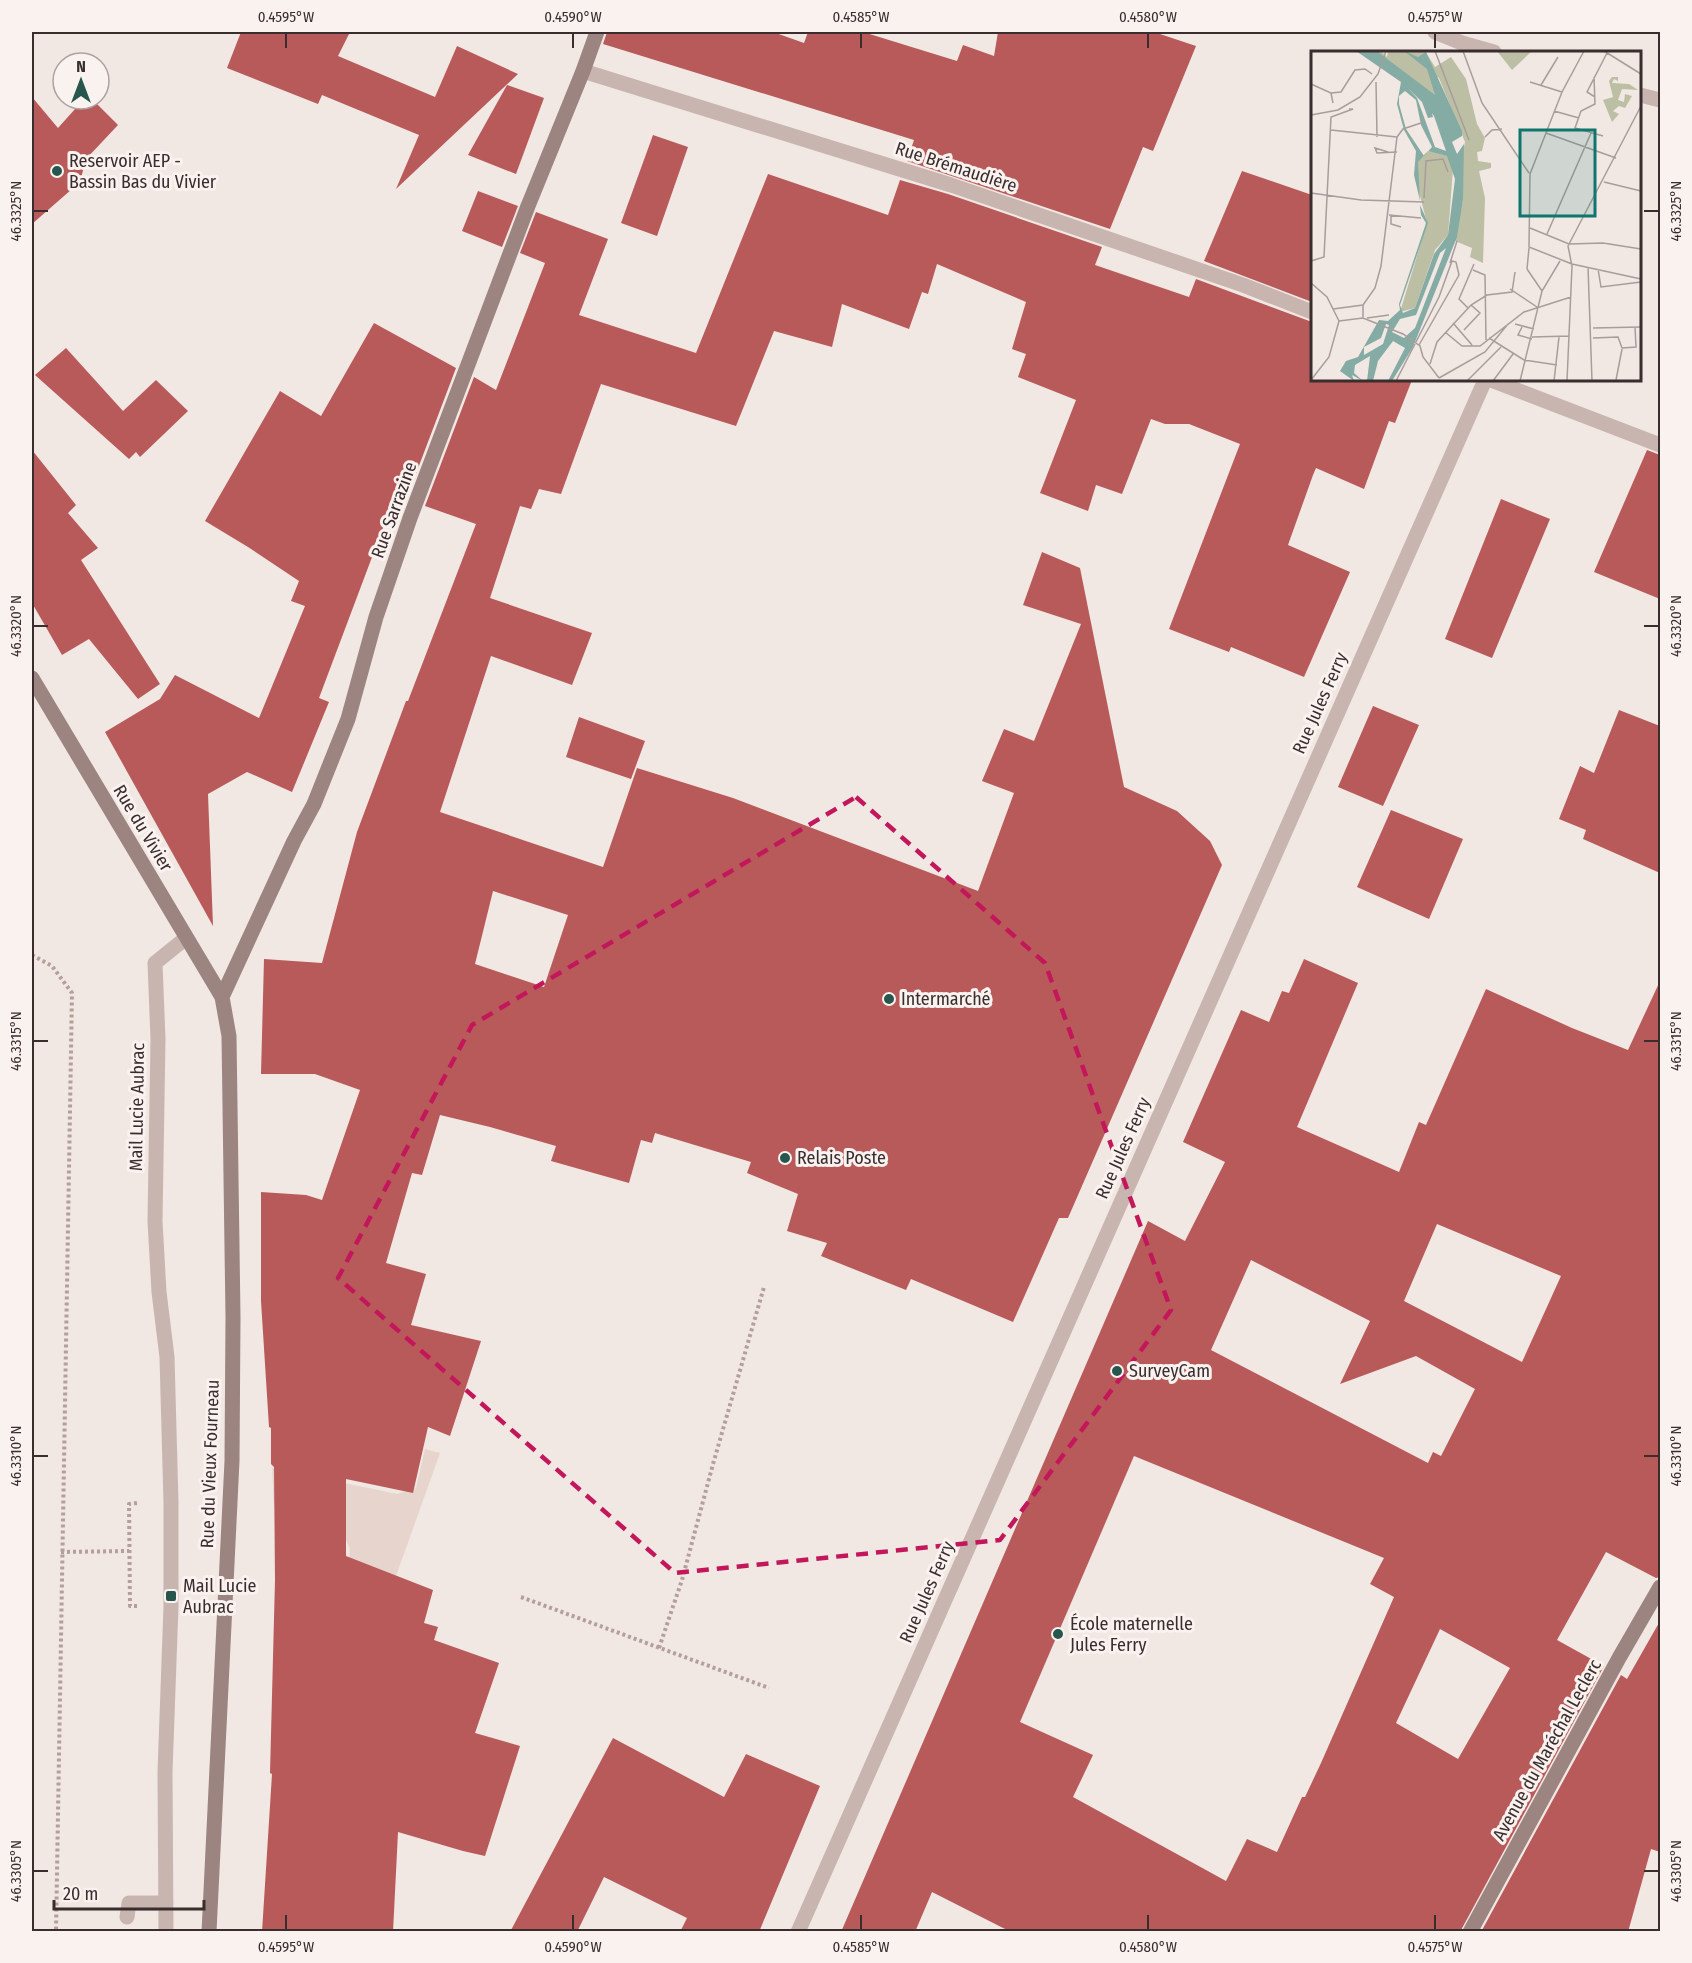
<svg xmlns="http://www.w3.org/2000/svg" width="1692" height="1963" viewBox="0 0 1692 1963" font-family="'Fira Sans Condensed',sans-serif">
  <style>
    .plaza { fill: #e7d4cc }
    .building { fill: #b95a5a; fill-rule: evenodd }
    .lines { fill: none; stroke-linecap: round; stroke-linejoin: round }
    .path { stroke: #b49f9a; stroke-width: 4; stroke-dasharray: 3 3; stroke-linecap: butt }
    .street { stroke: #c9b5b0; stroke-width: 15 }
    .secondary { stroke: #9c8481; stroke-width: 15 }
    .marked { fill: none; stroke: #c2185b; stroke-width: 4.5; stroke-dasharray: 12 8; stroke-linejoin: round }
    .ticks { fill: none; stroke: #392d2d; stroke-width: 2 }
    .poi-dot { fill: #26564d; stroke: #f9f2ef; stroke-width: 2 }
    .labels { text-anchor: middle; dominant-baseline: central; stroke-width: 6; stroke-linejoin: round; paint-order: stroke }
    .poi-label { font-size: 18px; fill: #392d2d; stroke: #f9f2ef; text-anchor: start }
    .street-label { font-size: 18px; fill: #392d2d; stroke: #f9f2ef }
    .inset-road { fill: none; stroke: #a79d9a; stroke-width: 1.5 }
    .view { fill: #0f766e; fill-opacity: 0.15; stroke: #0f766e; stroke-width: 3 }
    .inset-edge { fill: none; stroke: #392d2d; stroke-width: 3 }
    .neatline { fill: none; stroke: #392d2d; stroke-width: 2 }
    .ticks-label { font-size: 15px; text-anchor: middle; fill: #392d2d }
  </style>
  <rect width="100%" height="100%" fill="#f1e7e3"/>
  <path class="plaza" d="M425,1449L440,1453L396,1576L349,1561L350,1549L340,1524L315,1507H274L272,1468L397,1494L416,1488Z"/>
  <path class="building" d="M241,32H350L338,56L435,97L457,46L518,74L396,189L419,135L322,95L318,104L227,68Z
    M607,32H773L804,43L808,32H863L957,61L963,45L994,56L998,32H1154L1196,46L1153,151L1143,147L1110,229L907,161L914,140L603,44Z
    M507,85L544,98L516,174L468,155Z
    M32,97L58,128L84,99H92L118,125L86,159L80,182L32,224Z
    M653,135L688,147L657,236L621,223Z
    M1242,171L1312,195V302L1204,261Z
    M768,174L888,215L900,180L948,194L1102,247L1095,265L1189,297L1196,279L1312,322V380H1412L1395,423L1389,421L1364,489L1316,468L1313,475L1288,545L1350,572L1304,677L1231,647L1229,652L1169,629L1240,444L1189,424H1165L1151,419L1122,494L1096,485L1088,511L1040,493L1076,400L1018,377L1026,354L1012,349L1026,302L937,264L928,294L922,292L909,329L842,304L832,347L774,331L736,426L601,384L561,494L539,489L531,509L520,506L490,598L592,633L572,685L491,656L440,812L603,867L637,768L733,798L978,891L1014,793L982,781L1004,729L1034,741L1081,624L1023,605L1042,552L1080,568L1124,787L1177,811L1210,841L1222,865L1068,1218H1059L1013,1322L911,1279L906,1290L821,1256L827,1243L787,1231L798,1194L747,1173L751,1162L655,1133L652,1143L641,1140L629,1183L551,1161L556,1146L490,1127L440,1115L422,1175L412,1173L386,1263L426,1274L411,1325L481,1341L450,1436L428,1427L413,1493L346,1479V1556L433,1590L424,1623L438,1627L434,1640L499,1663L475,1733L520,1746L485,1856L463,1851L398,1832L393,1932H262L272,1774L270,1773L275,1580L274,1467L271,1464V1428L269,1427L261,1301V1192L306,1195L322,1200L360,1090L315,1074H261L264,959L322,963L357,832L406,701H408L476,524L425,506L474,377L496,390L545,263L520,253L536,212L608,239L579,315L696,353ZM493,891L568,915L544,987L475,964Z
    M478,191L518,206L502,247L462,231Z
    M374,323L456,368L406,500L395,496L319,698L329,702L292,792L247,772L208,794L213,926L105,732L160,699L175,675L259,718L305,606L291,601L299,581L248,547L205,521L280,391L321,416Z
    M66,348L123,411L156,380L188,411L140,457L136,452L129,459L35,375Z
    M32,450L76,505L68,513L98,548L81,560L160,684L138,699L89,639L62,655L32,603Z
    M1647,450L1660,455V599L1594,572Z
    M1501,499L1550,519L1492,658L1445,639Z
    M1373,706L1419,725L1383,806L1338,787Z
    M1619,710L1660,726V873L1583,839L1586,830L1559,819L1580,766L1594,773Z
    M579,717L645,741L631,779L566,757Z
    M1391,810L1463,839L1429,919L1357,887Z
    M1304,959L1358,983L1297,1127L1399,1172L1419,1122L1426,1125L1486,989L1572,1028L1628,1050L1660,981V1577L1656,1578L1606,1552L1557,1640L1604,1666L1460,1932H1011L932,1892L915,1932H841L1148,1221L1185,1241L1225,1162L1183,1142L1241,1010L1269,1022L1282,991L1289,993ZM1437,1224L1561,1276L1522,1362L1404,1301ZM1251,1260L1370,1321L1340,1384L1416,1356L1475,1389L1441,1456L1433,1452L1428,1463L1211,1350ZM1134,1456L1384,1558L1370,1584L1394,1597L1321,1763L1305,1797H1302L1277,1852L1247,1839L1226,1881L1073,1797L1093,1755L1020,1722ZM1440,1629L1510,1668L1458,1759L1396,1723Z
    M1660,1621V1852L1651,1849L1628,1932H1481L1621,1675L1627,1679Z
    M613,1738L724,1797L746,1754L820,1786L759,1932H680L687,1918L604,1877L577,1932H510Z"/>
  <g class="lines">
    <path class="path" d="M32,955L52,966L72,993L56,1932
      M61,1552L129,1551
      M521,1597L769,1688
      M137,1606H130L129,1504L137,1503
      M659,1648L682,1580L713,1464L764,1287"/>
    <path class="street" d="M1435,32L1462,43L1494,52
      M583,71L951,185L1243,285L1312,312
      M1640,95L1660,100
      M1491,380L1660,445
      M127,1917L129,1903H166
      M166,1932L165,1772L171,1606V1503L167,1357L159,1292L155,1221L158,1039L155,963L186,938
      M798,1932L1485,380"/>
    <path class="secondary" d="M32,678L222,997L229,1036L233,1317L232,1461L209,1932
      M222,997L294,841L314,804L348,719L376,617L410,518L528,206L583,71L597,32
      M1470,1932L1619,1658L1660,1587"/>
  </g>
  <path class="marked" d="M856,797L1045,963L1171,1310L1000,1540L675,1573L338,1278L472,1025Z"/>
  <path class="ticks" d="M286,33V48M573,33V48M861,33V48M1148,33V48M1435,33V48M33,211H48M1644,211H1659M33,626H48M1644,626H1659M33,1041H48M1644,1041H1659M33,1456H48M1644,1456H1659M33,1871H48M1644,1871H1659M286,1915V1930M573,1915V1930M861,1915V1930M1148,1915V1930M1435,1915V1930"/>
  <g class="poi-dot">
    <circle cx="57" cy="171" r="6"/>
    <circle cx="889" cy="999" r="6"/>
    <circle cx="785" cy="1158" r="6"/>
    <circle cx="1117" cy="1371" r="6"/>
    <rect x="165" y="1590" width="12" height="12" rx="3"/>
    <circle cx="1058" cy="1634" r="6"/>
  </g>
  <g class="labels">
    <g class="poi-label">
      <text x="69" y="161">Reservoir AEP -<tspan x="69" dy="21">Bassin Bas du Vivier</tspan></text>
      <text x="901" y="999">Intermarché</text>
      <text x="797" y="1158">Relais Poste</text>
      <text x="1129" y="1371">SurveyCam</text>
      <text x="183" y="1586">Mail Lucie<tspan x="183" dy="21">Aubrac</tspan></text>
      <text x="1070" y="1624">École maternelle<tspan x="1070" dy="21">Jules Ferry</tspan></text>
    </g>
    <g class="street-label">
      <text transform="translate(956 167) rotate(18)">Rue Brémaudière</text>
      <text transform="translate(394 510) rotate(-70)">Rue Sarrazine</text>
      <text transform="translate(1320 703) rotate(-66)">Rue Jules Ferry</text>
      <text transform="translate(143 828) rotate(59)">Rue du Vivier</text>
      <text transform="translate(137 1107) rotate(-89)">Mail Lucie Aubrac</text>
      <text transform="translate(1123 1148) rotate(-66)">Rue Jules Ferry</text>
      <text transform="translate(210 1464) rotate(-88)">Rue du Vieux Fourneau</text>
      <text transform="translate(927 1592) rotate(-66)">Rue Jules Ferry</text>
      <text transform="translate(1547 1750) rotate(-61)">Avenue du Maréchal Leclerc</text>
    </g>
  </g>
  <g transform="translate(1311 51)">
    <rect width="330" height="330" fill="#f1e7e3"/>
    <path d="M65,0H70L76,6L77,0H114L124,16L140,6L155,28L166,73L174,87L171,100L166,101L167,110L180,112V117L168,120L174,147L172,212L159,206L161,197L144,190L152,149L150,109L154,91L128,27L122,24L139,64L124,45ZM186,0H221L201,19ZM301,26H307V30L303,28L301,32L318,33L327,39L311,38L307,49L313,51L314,43L321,45L314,57L308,55L302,60L308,63L301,71L292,49L302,46L298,30ZM118,100L137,105L142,118L137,184L124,199L104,257L89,261L116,172L104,125L107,108Z" fill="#bdbfa4"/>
    <path d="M45,0L67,1L124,44L116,18L93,0L107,6L115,1L151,80V85L141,91L146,103L153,93L152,149L146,186L102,296L81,330H77L94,297L82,290L67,310L62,330H56L59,305L44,314L43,322L52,330L41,324L43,330L29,320L35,310L47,306L68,269L77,270L89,259L88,253L115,172L110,164L109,154L117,172L89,254L92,262L104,257L123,203L137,184L144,128L136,105L117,100L107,111L109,150L103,124L105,100L93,79L86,53L90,31ZM97,37L111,51L117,67L122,66L121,62L123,65L135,100L124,96L106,47ZM94,40L105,49L110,74L121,96L113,105L95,78L88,53V45ZM135,197L104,277L93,287L81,281L89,268L105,264L129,202ZM75,273L78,274L72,293L53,304V296L70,287Z" fill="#85aca4" fill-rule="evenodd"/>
    <path class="inset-road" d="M124,0L158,89M152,0L171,52L218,122M293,0L330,23M283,26L284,53L270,60L264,77L292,85M65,31L66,86M219,31L251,41M0,33L20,42L22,52M230,34L247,6M20,42L30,41L44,19L54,18L61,23M284,46L276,41L296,2M243,60L268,67M0,64L27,59L49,46L67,23L75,0M20,79L86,86M235,82L305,107M86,86L92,78L113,71M174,86L181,79L191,78M77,101L64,97L66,102L86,101M293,131L330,140M0,142L50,149L113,151M113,147L115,110L132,108L137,121M78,164L110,167M80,164V173L90,176M219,177L258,193L292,192L330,198M236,183L280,82M0,210L13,206L20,66L42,58H38M139,212L146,190M261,213L330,228M261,213L218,196L219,123L251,41L273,0M277,216L281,330M216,218L231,240M216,218L218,197M287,218L290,236L330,231M162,219L174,224L175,289M0,232L16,246L28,270M199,238L226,256M157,257L148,248L163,213M22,258L52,254M52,267V254L64,237L70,215L86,86M56,267L78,264M28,270L52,267L92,283L109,295L112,306L128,327M142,272L161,294M204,273L223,278M211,276L207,284L221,288M282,277L330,276M153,279L169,262L160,254M134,281L151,295H169L213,261L260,246M221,286L258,285M178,287L213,309L246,314M282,287L307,286L311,297M311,297L325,296L324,276M119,313L126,291L160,254L176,244L201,241L204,221M128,327L174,301L197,273M0,329L18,306L28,270M305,329L311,298M85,330L128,246L141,210L145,211L148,224L108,294M156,330L190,296M182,330L202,303M209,330L231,240L249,210M243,330L248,286M256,330L261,215L257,195L330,55"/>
    <path class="view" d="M209,79H284V165H209Z"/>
    <rect width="330" height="330" class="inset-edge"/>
  </g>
  <rect width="1692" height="1963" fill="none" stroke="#f9f2ef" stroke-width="66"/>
  <g transform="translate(81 81)"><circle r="28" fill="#f9f2ef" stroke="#aca3a1" stroke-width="1.5"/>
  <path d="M0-4.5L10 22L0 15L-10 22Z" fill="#26564d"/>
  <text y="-9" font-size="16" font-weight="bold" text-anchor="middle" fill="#392d2d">N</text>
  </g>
  <path d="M54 1900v9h150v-9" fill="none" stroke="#392d2d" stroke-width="3"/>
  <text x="63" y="1900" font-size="18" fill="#392d2d" stroke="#f9f2ef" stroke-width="4.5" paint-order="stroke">20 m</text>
  <rect x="33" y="33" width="1626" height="1897" class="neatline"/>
  <g class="ticks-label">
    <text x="286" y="22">0.4595°W</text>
    <text x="573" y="22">0.4590°W</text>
    <text x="861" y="22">0.4585°W</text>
    <text x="1148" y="22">0.4580°W</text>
    <text x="1435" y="22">0.4575°W</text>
    <text transform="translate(16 211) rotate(-90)" y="5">46.3325°N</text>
    <text transform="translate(1676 211) rotate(-90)" y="5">46.3325°N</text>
    <text transform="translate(16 626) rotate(-90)" y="5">46.3320°N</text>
    <text transform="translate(1676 626) rotate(-90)" y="5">46.3320°N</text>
    <text transform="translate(16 1041) rotate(-90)" y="5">46.3315°N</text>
    <text transform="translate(1676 1041) rotate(-90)" y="5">46.3315°N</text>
    <text transform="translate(16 1456) rotate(-90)" y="5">46.3310°N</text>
    <text transform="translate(1676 1456) rotate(-90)" y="5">46.3310°N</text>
    <text transform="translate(16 1871) rotate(-90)" y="5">46.3305°N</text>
    <text transform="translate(1676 1871) rotate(-90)" y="5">46.3305°N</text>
    <text x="286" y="1952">0.4595°W</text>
    <text x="573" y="1952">0.4590°W</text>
    <text x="861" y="1952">0.4585°W</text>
    <text x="1148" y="1952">0.4580°W</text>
    <text x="1435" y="1952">0.4575°W</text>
  </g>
</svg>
